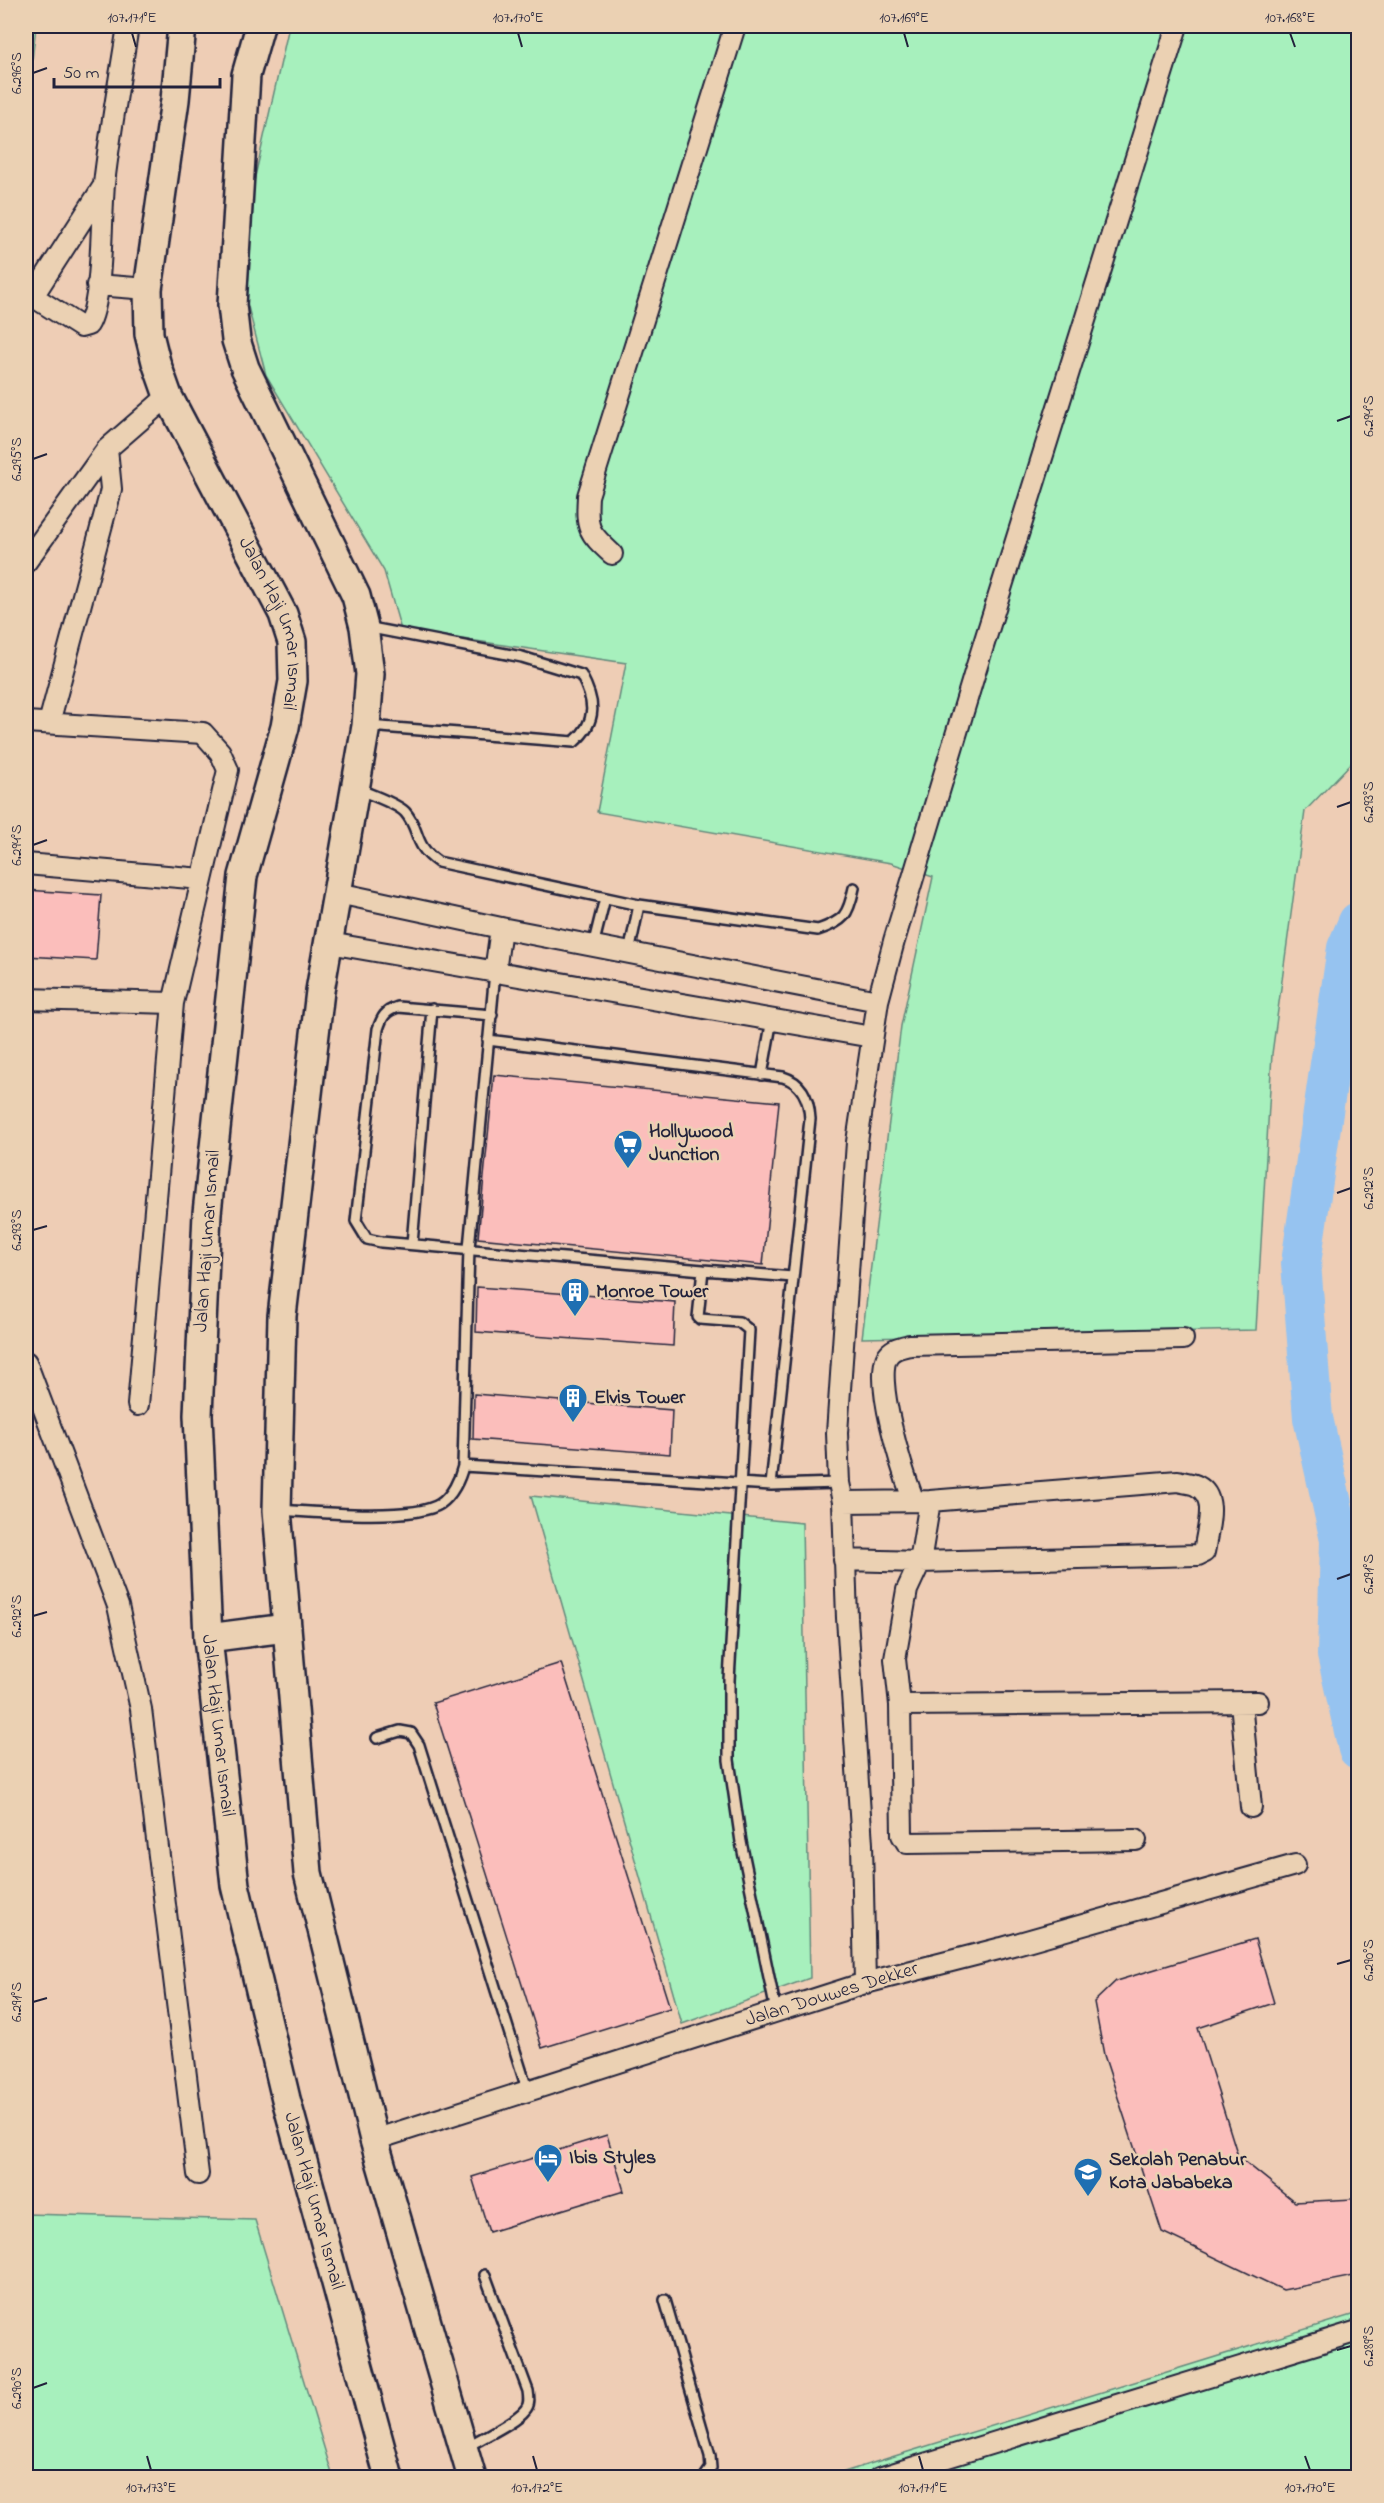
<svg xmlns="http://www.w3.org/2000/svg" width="1384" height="2503" viewBox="0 0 1384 2503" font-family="'Indie Flower',sans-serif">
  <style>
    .green { fill: #a7f0bd; stroke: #64897c; stroke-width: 1.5 }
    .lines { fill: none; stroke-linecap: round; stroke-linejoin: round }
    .river { stroke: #96c3f0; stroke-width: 40 }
    .building { fill: #fbbebb; stroke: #22223b; stroke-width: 1.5 }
    .service-casing { stroke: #22223b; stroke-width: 14 }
    .minor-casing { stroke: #22223b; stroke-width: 24 }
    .secondary-casing { stroke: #22223b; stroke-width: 32 }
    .service { stroke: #ebd1b3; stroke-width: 9 }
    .minor { stroke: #ebd1b3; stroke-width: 20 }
    .secondary { stroke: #ebd1b3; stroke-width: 27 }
    .ticks { fill: none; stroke: #22223b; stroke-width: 2 }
    .labels { text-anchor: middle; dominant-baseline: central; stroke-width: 5; stroke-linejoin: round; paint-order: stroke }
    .street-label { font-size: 20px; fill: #22223b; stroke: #ebd1b3 }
    .poi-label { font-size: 20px; font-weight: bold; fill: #22223b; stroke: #ebd1b3; text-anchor: start }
    .neatline { fill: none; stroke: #22223b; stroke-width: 2 }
    .ticks-label { font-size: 15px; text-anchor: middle; fill: #22223b }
  </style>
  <rect width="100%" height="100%" fill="#eecdb5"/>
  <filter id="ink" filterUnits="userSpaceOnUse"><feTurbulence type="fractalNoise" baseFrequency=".0167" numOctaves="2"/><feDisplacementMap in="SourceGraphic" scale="12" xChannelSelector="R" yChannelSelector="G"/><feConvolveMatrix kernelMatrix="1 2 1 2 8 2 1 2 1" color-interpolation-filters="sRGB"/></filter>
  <g filter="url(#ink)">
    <path class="green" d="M26,26H36L26,113Z
      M289,26H1358V756L1305,811L1272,1054L1256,1330L862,1338L901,1026L933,877L891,863L597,812L626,663L401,630L384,571L266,375L236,261Z
      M531,1496L802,1523L810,1978L682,2024Z
      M26,2214L255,2220L333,2477H26Z
      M1358,2313V2477L825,2478L898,2455Z"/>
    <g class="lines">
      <path class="river" d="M1358,922L1347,948L1301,1263L1313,1418L1340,1540L1337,1655L1358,1749"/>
    </g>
    <path class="building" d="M26,890L101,895L96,960L26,956Z
      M494,1075L779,1102L763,1265L478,1238Z
      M477,1287L675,1302L673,1346L476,1332Z
      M474,1394L672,1410L670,1454L473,1439Z
      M561,1663L670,2008L542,2048L433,1703Z
      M1255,1939L1274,2003L1198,2028L1238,2156L1295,2202L1354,2199L1359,2216V2275L1283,2290L1162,2232L1104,2055L1094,2002L1116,1981Z
      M607,2135L624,2191L489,2232L472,2177Z"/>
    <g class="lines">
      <g class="service-casing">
        <path id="service" d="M366,627L522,657L581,675C595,701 598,721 574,742L368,726
          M357,789C369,794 396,803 405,812C421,830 412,844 438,862L639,905L818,930C844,921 848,916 854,888
          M593,946L605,898
          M629,953L639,905
          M492,1015L398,1007C385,1011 382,1017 378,1029L356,1221L367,1239L381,1242L703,1270L698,1317L700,1319L739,1322L749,1330L729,1680V1760L741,1842L776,2011
          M488,1040L783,1077C803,1083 809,1100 810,1119L771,1485
          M762,1075L772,1019
          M412,1244L432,1009
          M703,1270L793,1277
          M463,1466L771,1485L839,1483
          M279,1510C311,1512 415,1521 440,1504C452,1496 460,1479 463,1466L469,1248L495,972
          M377,1738L400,1731L411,1733L419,1745L528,2092
          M665,2300L710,2456L711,2468L704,2478
          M467,2447C481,2438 516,2422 525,2410C530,2405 529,2398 528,2391L485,2275"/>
      </g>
      <g class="minor-casing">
        <path id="minor" d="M97,285L148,289
          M26,292L81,327L88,325C103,302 101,216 104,184C110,131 120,78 128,26
          M33,296L103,187
          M612,554C588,532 586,529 588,496L735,26
          M26,562L107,449L168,396
          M26,722L203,733L220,752L228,770L173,1003L138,1405
          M49,723L109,498L111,489L107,449
          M26,864L202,879
          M338,893L501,928L878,1001
          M329,943L872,1037
          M495,972L501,928
          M26,999L173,1003
          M26,1362L118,1606L141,1709L198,2174
          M913,1499C904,1475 871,1374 889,1354C894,1348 902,1347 910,1345L1183,1339
          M930,1501L920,1562L907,1590L895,1659L900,1705L902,1835L907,1843L1136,1840
          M843,1502L930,1501L1178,1481C1184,1483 1192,1483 1197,1486C1219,1497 1207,1529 1205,1547L1204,1552L1198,1555L920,1562L844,1560
          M1241,1702L1251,1807
          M900,1705L1258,1702
          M865,1983L862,1844L847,1618L843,1502L839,1483L837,1433L857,1142L878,1001L894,941L975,672L1177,26
          M374,2140L865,1983L1002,1948L1295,1865
          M879,2478L1358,2331"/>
      </g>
      <g class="secondary-casing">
        <g id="secondary">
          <path id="s1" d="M182,26L175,100L148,289L149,334L156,362L168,396L283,614L292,642L293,681L285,727L243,876L207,1213L198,1415L208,1638L235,1885L286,2099L389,2478"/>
          <path d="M260,26L246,75L232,305L236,340L245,368L356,596L364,627L370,674L366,726L320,991L282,1316L277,1510L308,1873L374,2140L472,2478"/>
          <path d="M208,1638L286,1628"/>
        </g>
      </g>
      <use href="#service" class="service"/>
      <use href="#minor" class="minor"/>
      <use href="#secondary" class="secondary"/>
    </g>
  </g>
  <path class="ticks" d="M132,33L136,47M518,33L522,47M904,33L908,47M1290,33L1295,47M33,73L47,68M1337,421L1351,416M33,459L47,454M1337,807L1351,802M33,845L47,840M1337,1193L1351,1188M33,1230L47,1226M1337,1579L1351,1574M33,1616L47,1612M1337,1964L1351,1960M33,2002L47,1998M1337,2350L1351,2346M33,2388L47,2383M147,2456L151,2470M533,2456L537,2470M919,2456L923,2470M1305,2456L1310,2470"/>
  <defs>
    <g id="supermarket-pin" transform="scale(1.5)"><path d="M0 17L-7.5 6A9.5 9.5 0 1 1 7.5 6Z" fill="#1f6fb2" stroke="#ebd1b3"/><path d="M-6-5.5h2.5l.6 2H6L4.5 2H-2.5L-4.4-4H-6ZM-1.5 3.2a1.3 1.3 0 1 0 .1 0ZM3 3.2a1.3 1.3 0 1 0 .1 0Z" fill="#fff"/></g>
    <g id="building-pin" transform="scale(1.5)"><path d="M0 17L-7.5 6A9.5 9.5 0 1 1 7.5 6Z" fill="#1f6fb2" stroke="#ebd1b3"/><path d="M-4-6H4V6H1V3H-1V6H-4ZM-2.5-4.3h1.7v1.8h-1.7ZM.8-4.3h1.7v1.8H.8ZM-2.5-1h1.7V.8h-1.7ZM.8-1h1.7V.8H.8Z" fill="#fff"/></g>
    <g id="hotel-pin" transform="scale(1.5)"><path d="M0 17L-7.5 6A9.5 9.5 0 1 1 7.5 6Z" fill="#1f6fb2" stroke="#ebd1b3"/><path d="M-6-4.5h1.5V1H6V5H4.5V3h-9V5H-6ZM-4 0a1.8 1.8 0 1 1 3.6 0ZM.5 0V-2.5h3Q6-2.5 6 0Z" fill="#fff"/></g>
    <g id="school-pin" transform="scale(1.5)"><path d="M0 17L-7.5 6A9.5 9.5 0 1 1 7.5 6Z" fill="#1f6fb2" stroke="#ebd1b3"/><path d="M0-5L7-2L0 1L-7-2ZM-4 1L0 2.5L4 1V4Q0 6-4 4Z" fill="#fff"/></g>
  </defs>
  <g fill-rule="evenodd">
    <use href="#supermarket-pin" x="628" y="1144"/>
    <use href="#building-pin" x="575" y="1292"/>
    <use href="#building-pin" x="573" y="1398"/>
    <use href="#hotel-pin" x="548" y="2158"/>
    <use href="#school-pin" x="1088" y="2172"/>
  </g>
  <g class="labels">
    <g class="street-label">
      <text stroke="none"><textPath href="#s1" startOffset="628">Jalan Haji Umar Ismail</textPath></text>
      <text transform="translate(208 1241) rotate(-86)">Jalan Haji Umar Ismail</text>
      <text stroke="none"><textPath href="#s1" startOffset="1744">Jalan Haji Umar Ismail</textPath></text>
      <text transform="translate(832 1995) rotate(-17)">Jalan Douwes Dekker</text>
      <text stroke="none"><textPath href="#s1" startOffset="2230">Jalan Haji Umar Ismail</textPath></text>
    </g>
    <g class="poi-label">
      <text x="649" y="1132">Hollywood<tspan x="649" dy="23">Junction</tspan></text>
      <text x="596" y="1292">Monroe Tower</text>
      <text x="594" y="1398">Elvis Tower</text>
      <text x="569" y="2158">Ibis Styles</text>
      <text x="1109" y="2160">Sekolah Penabur<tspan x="1109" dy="23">Kota Jababeka</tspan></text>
    </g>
  </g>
  <rect width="1384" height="2503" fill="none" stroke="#ebd1b3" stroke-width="66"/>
  <path d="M54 78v9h166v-9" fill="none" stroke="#22223b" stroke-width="3"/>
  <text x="63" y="78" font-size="18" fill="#22223b" stroke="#ebd1b3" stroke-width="4.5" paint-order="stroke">50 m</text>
  <rect x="33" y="33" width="1318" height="2437" class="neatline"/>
  <g class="ticks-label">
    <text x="132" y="22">107.171°E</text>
    <text x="518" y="22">107.170°E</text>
    <text x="904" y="22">107.169°E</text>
    <text x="1290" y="22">107.168°E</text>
    <text transform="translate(16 73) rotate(-90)" y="5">6.296°S</text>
    <text transform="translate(1368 416) rotate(-90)" y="5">6.294°S</text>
    <text transform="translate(16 459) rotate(-90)" y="5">6.295°S</text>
    <text transform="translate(1368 802) rotate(-90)" y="5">6.293°S</text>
    <text transform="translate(16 845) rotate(-90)" y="5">6.294°S</text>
    <text transform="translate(1368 1188) rotate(-90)" y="5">6.292°S</text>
    <text transform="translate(16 1230) rotate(-90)" y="5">6.293°S</text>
    <text transform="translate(1368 1574) rotate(-90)" y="5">6.291°S</text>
    <text transform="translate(16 1616) rotate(-90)" y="5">6.292°S</text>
    <text transform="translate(1368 1960) rotate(-90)" y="5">6.290°S</text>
    <text transform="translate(16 2002) rotate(-90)" y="5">6.291°S</text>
    <text transform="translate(1368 2346) rotate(-90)" y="5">6.289°S</text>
    <text transform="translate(16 2388) rotate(-90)" y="5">6.290°S</text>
    <text x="151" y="2492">107.173°E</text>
    <text x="537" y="2492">107.172°E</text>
    <text x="923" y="2492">107.171°E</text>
    <text x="1310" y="2492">107.170°E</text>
  </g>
</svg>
